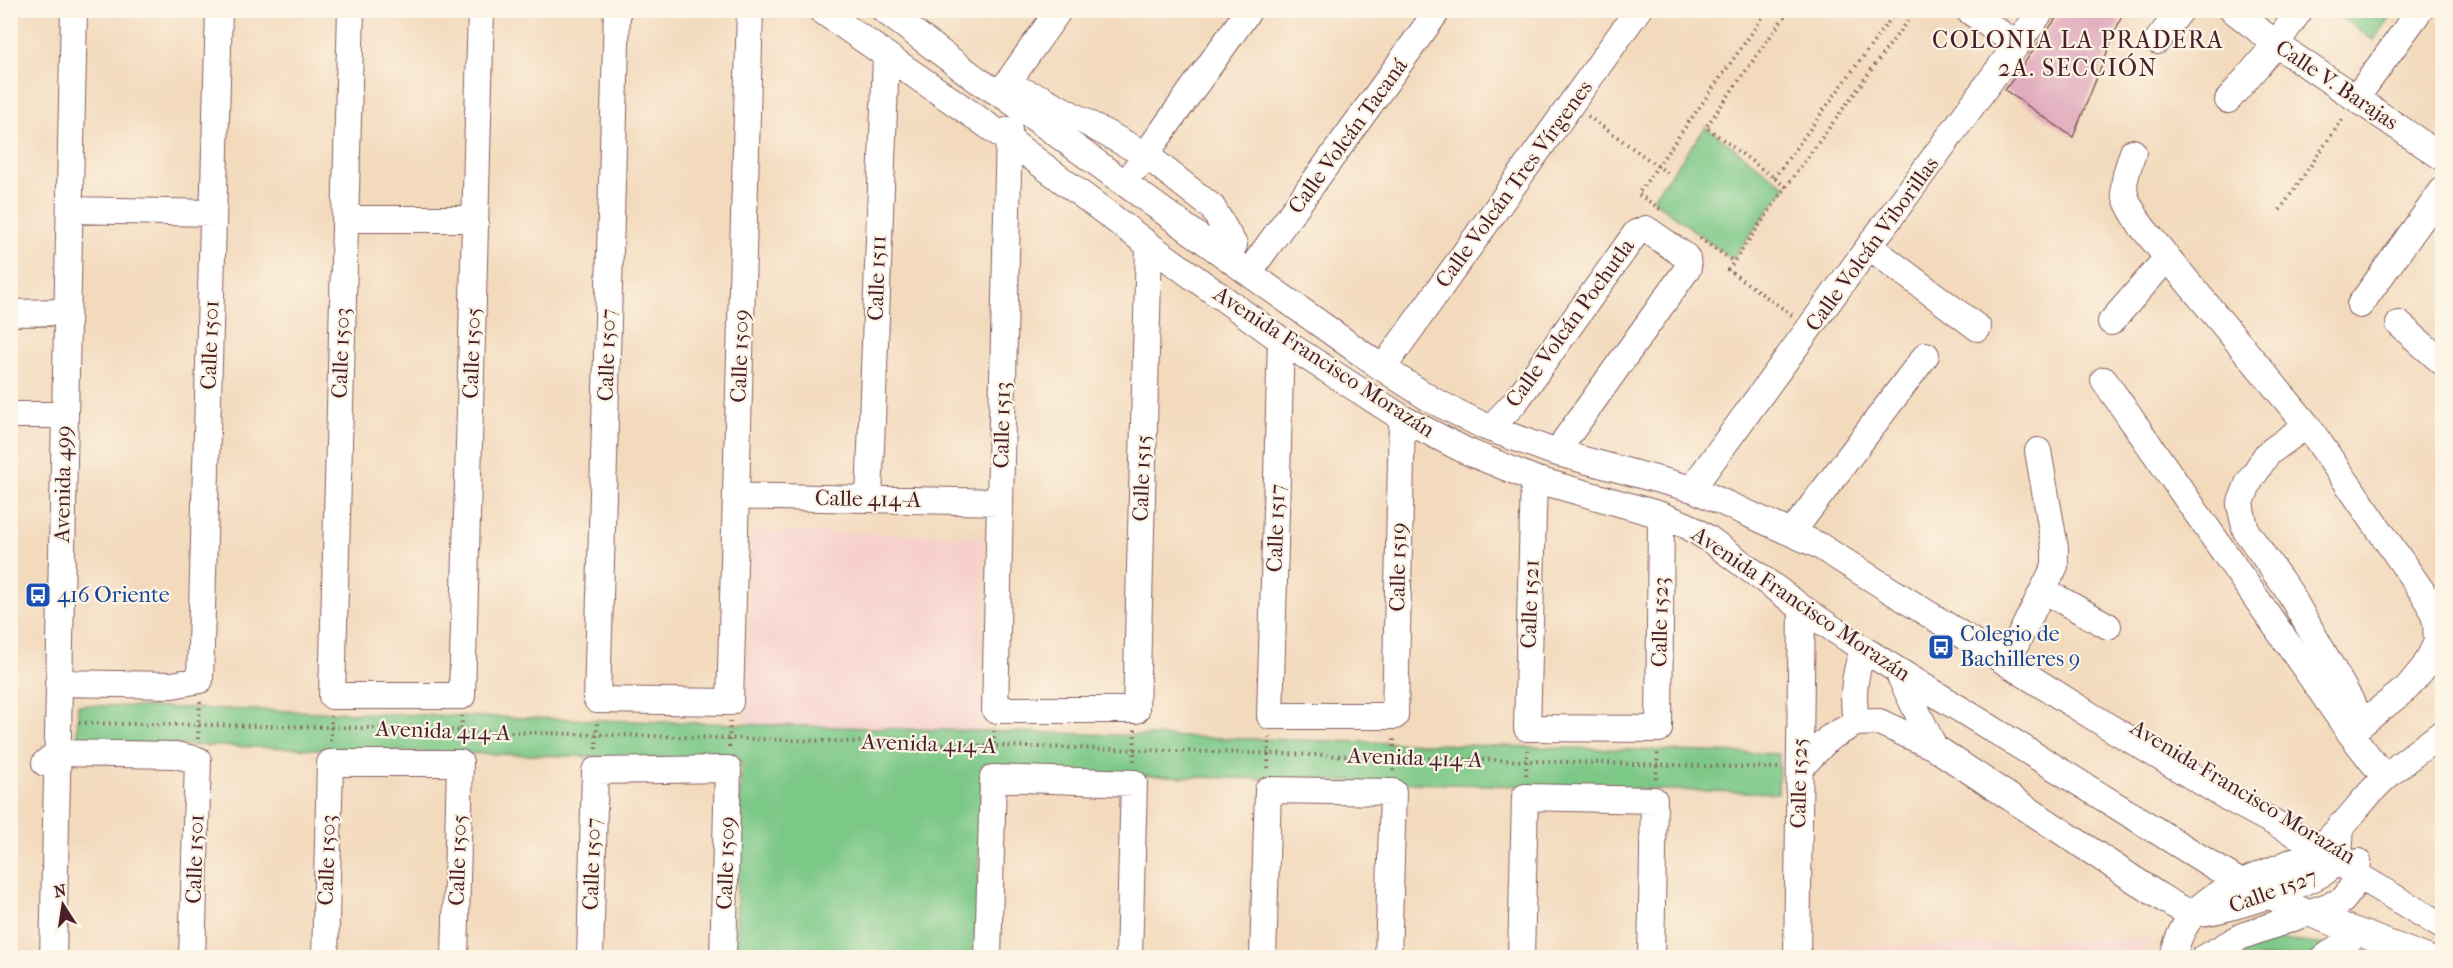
<svg xmlns="http://www.w3.org/2000/svg" width="2453" height="968" viewBox="0 0 2453 968" font-family="'IM FELL French Canon',serif">
  <style>
    .built { fill: #f7d0ce }
    .green { fill: #7bc887; stroke: #627459; stroke-width: 1.5 }
    .building { fill: #e1abbe }
    .lines { fill: none; stroke-linecap: round; stroke-linejoin: round }
    .minor-casing { stroke: #85605e; stroke-width: 28 }
    .path { stroke: #85605e; stroke-width: 4; stroke-dasharray: 1.5 4.5; stroke-linecap: butt }
    .minor { stroke: #fff; stroke-width: 26 }
    .labels { text-anchor: middle; dominant-baseline: central; stroke-width: 4.5; stroke-linejoin: round; paint-order: stroke }
    .street-label { font-size: 22px; fill: #4a1f2b; stroke: #fcf5e5 }
    .transit-label { font-size: 22px; fill: #164399; stroke: #fcf5e5; text-anchor: start }
    .neighbourhood-label { font-size: 24px; letter-spacing: 1.5px; fill: #4a1f2b; stroke: #fcf5e5 }
  </style>
  <rect width="100%" height="100%" fill="#fcf5e5"/>
  <filter id="ink" filterUnits="userSpaceOnUse"><feTurbulence type="fractalNoise" baseFrequency=".0167" numOctaves="2"/><feDisplacementMap in="SourceGraphic" scale="12" xChannelSelector="R" yChannelSelector="G"/><feConvolveMatrix kernelMatrix="1 2 1 2 8 2 1 2 1" color-interpolation-filters="sRGB"/></filter>
  <filter id="wash" filterUnits="userSpaceOnUse"><feTurbulence type="fractalNoise" baseFrequency=".008" numOctaves="4" result="noise"/><feDisplacementMap in="SourceGraphic" scale="24" xChannelSelector="R" yChannelSelector="G"/><feGaussianBlur stdDeviation="1.35" result="paint"/><feColorMatrix in="noise" values="0 0 0 0 0 0 0 0 0 0 0 0 0 0 0 0 0 1.4 0 .05"/><feComposite in="paint" operator="in"/></filter>
  <g filter="url(#wash)">
    <rect width="100%" height="100%" fill="#f3dabd"/>
    <path class="built" d="M753,531L983,537L980,731L745,724Z
      M2147,938L2145,957H1818V949Z"/>
    <path class="green" d="M2339,11V10L2394,11L2373,40L2337,14Z
      M1706,127L1786,187L1732,259L1652,199Z
      M78,705L1779,754L1778,793L983,771L976,957L735,958L741,761L77,742Z
      M2279,940L2332,945L2315,957L2231,958L2235,954Z"/>
    <g id="blocks">
      <path class="building" d="M2062,10H2124L2073,137L2005,90Z"/>
    </g>
  </g>
  <g filter="url(#ink)">
    <use href="#blocks" fill-opacity="0" stroke="#85605e" stroke-width="1.5"/>
    <g class="lines">
      <g class="minor-casing">
        <path id="minor" d="M351,10L332,696H462L481,10
          M617,10L597,700L730,702L750,10
          M821,10L1010,141L1149,245L1281,340L1402,418L1466,451L1534,479L1661,515L1686,525L1709,539L1802,608L1863,649L2241,883L2308,913L2427,958
          M884,10L979,81L1007,98L1246,271L1375,363L1432,400L1486,427L1554,452L1693,489L1818,545L2106,725L2230,799L2318,846L2357,875L2442,926
          M1968,10L2017,45
          M2233,10L2276,44L2442,157
          M2157,41L2181,10
          M1006,85L1041,98L1146,155L1212,207L1234,245
          M1006,85L1059,10
          M2357,97L2420,10
          M2228,100L2276,44L2300,10
          M1009,130L995,710H1136L1149,245
          M2133,152C2120,192 2120,191 2142,227L2307,425L2430,603L2436,622L2437,642L2425,666L2407,688L2350,733
          M1136,168L1249,10
          M71,210L213,213
          M345,219H475
          M1870,247L1978,328
          M1257,261L1438,10
          M2360,305L2442,191
          M10,313L67,312
          M2111,322L2167,258
          M2399,324L2442,362
          M1281,340L1270,716H1395L1402,418
          M1390,358L1638,10
          M2104,380L2350,733L2385,778
          M10,415H64
          M1499,419L1516,401L1636,233L1646,229L1685,256L1687,259L1688,268L1565,440
          M2307,425L2267,454L2248,484L2240,505L2246,531L2289,592L2362,721
          M1701,476L2042,10
          M1534,479L1527,728L1659,729L1661,515
          M736,496L1000,502
          M869,499L886,57
          M1799,523L1926,355
          M2043,590L2108,626
          M2012,652L2055,566V548L2038,451
          M1897,670L1934,747
          M58,683L172,685L200,680L219,10
          M1856,723C1852,693 1854,677 1863,649
          M45,763L57,753L175,755L198,760L192,958
          M1800,768L1829,738L1856,723L1879,722L1934,747L2156,894C2167,901 2180,910 2193,913C2214,916 2308,884 2326,871C2329,869 2333,864 2335,861C2341,851 2340,836 2341,825
          M53,958L74,10
          M325,958L330,763H460L455,958
          M590,958L595,771L728,769L723,958
          M988,958L993,778L1134,783L1129,958
          M1263,958L1268,790L1393,792L1388,958
          M1521,958L1525,797L1654,800L1651,958
          M1797,958L1802,608
          M2173,958C2189,875 2273,885 2326,841C2348,823 2363,797 2385,778C2402,762 2423,748 2442,733
          M2204,958L2242,936L2342,901C2353,889 2356,879 2358,862
          M2324,958L2358,933"/>
      </g>
      <path class="path" d="M1588,116L1670,175
        M1774,178L1897,10
        M1786,187L1706,127L1789,10
        M1660,209L1638,194L1768,10
        M2280,210L2344,117
        M1700,238L1734,262
        M1792,315L1728,270L1786,187L1915,10
        M79,723L331,727L1778,768
        M198,739L200,701
        M331,741V716
        M461,741L462,716
        M729,747L730,721
        M596,749L597,721
        M994,756V731
        M1134,761L1135,729
        M1268,768L1269,737
        M1393,771L1394,736
        M1526,775L1527,750
        M1656,779L1658,750"/>
      <use href="#minor" class="minor"/>
    </g>
  </g>
  <defs>
    <g id="bus-square" transform="scale(1.35)"><rect x="-9" y="-9" width="18" height="18" rx="4" fill="#1a4fb4" stroke="#fcf5e5"/><path d="M-5-6H5V4H4V6H2V4H-2V6H-4V4H-5ZM-3.5-4V0h7V-4ZM-3.5 1.2v1.5H-2V1.2ZM2 1.2v1.5H3.5V1.2Z" fill="#fff"/></g>
  </defs>
  <g fill-rule="evenodd">
    <use href="#bus-square" x="38" y="595"/>
    <use href="#bus-square" x="1941" y="647"/>
  </g>
  <g class="labels">
    <g class="street-label">
      <text transform="translate(2337 85) rotate(34)">Calle V. Barajas</text>
      <text transform="translate(1348 136) rotate(-54)">Calle Volcán Tacaná</text>
      <text transform="translate(1514 184) rotate(-54)">Calle Volcán Tres Vírgenes</text>
      <text transform="translate(1872 244) rotate(-54)">Calle Volcán Viborillas</text>
      <text transform="translate(877 278) rotate(-88)">Calle 1511</text>
      <text transform="translate(1570 323) rotate(-54)">Calle Volcán Pochutla</text>
      <text transform="translate(210 345) rotate(-88)">Calle 1501</text>
      <text transform="translate(341 353) rotate(-88)">Calle 1503</text>
      <text transform="translate(472 353) rotate(-88)">Calle 1505</text>
      <text transform="translate(607 355) rotate(-88)">Calle 1507</text>
      <text transform="translate(740 356) rotate(-88)">Calle 1509</text>
      <text transform="translate(1324 362) rotate(33)">Avenida Francisco Morazán</text>
      <text transform="translate(1002 425) rotate(-89)">Calle 1513</text>
      <text transform="translate(1142 478) rotate(-88)">Calle 1515</text>
      <text transform="translate(63 484) rotate(-89)">Avenida 499</text>
      <text transform="translate(868 499) rotate(1)">Calle 414-A</text>
      <text transform="translate(1276 528) rotate(-88)">Calle 1517</text>
      <text transform="translate(1398 567) rotate(-89)">Calle 1519</text>
      <text transform="translate(1530 604) rotate(-88)">Calle 1521</text>
      <text transform="translate(1801 604) rotate(34)">Avenida Francisco Morazán</text>
      <text transform="translate(1660 622) rotate(-89)">Calle 1523</text>
      <text transform="translate(443 731) rotate(2)">Avenida 414-A</text>
      <text transform="translate(929 744) rotate(2)">Avenida 414-A</text>
      <text transform="translate(1415 758) rotate(2)">Avenida 414-A</text>
      <text transform="translate(1799 783) rotate(-89)">Calle 1525</text>
      <text transform="translate(2243 792) rotate(31)">Avenida Francisco Morazán</text>
      <text transform="translate(195 859) rotate(-88)">Calle 1501</text>
      <text transform="translate(327 860) rotate(-88)">Calle 1503</text>
      <text transform="translate(458 860) rotate(-88)">Calle 1505</text>
      <text transform="translate(726 863) rotate(-88)">Calle 1509</text>
      <text transform="translate(592 864) rotate(-88)">Calle 1507</text>
      <text transform="translate(2273 891) rotate(-20)">Calle 1527</text>
    </g>
    <g class="transit-label">
      <text x="57" y="595">416 Oriente</text>
      <text x="1960" y="634">Colegio de<tspan x="1960" dy="25">Bachilleres 9</tspan></text>
    </g>
    <g class="neighbourhood-label">
      <text x="2078" y="40">COLONIA LA PRADERA<tspan x="2078" dy="28">2A. SECCIÓN</tspan></text>
    </g>
  </g>
  <rect width="2453" height="968" fill="none" stroke="#fcf5e5" stroke-width="36"/>
  <g transform="translate(63 905) rotate(348)" stroke="#fcf5e5" stroke-width="4.5" paint-order="stroke">
  <path d="M0-4.5L10 22L0 15L-10 22Z" fill="#4a1f2b"/>
  <text y="-9" font-size="16" font-weight="bold" text-anchor="middle" fill="#4a1f2b">N</text>
  </g>
</svg>
